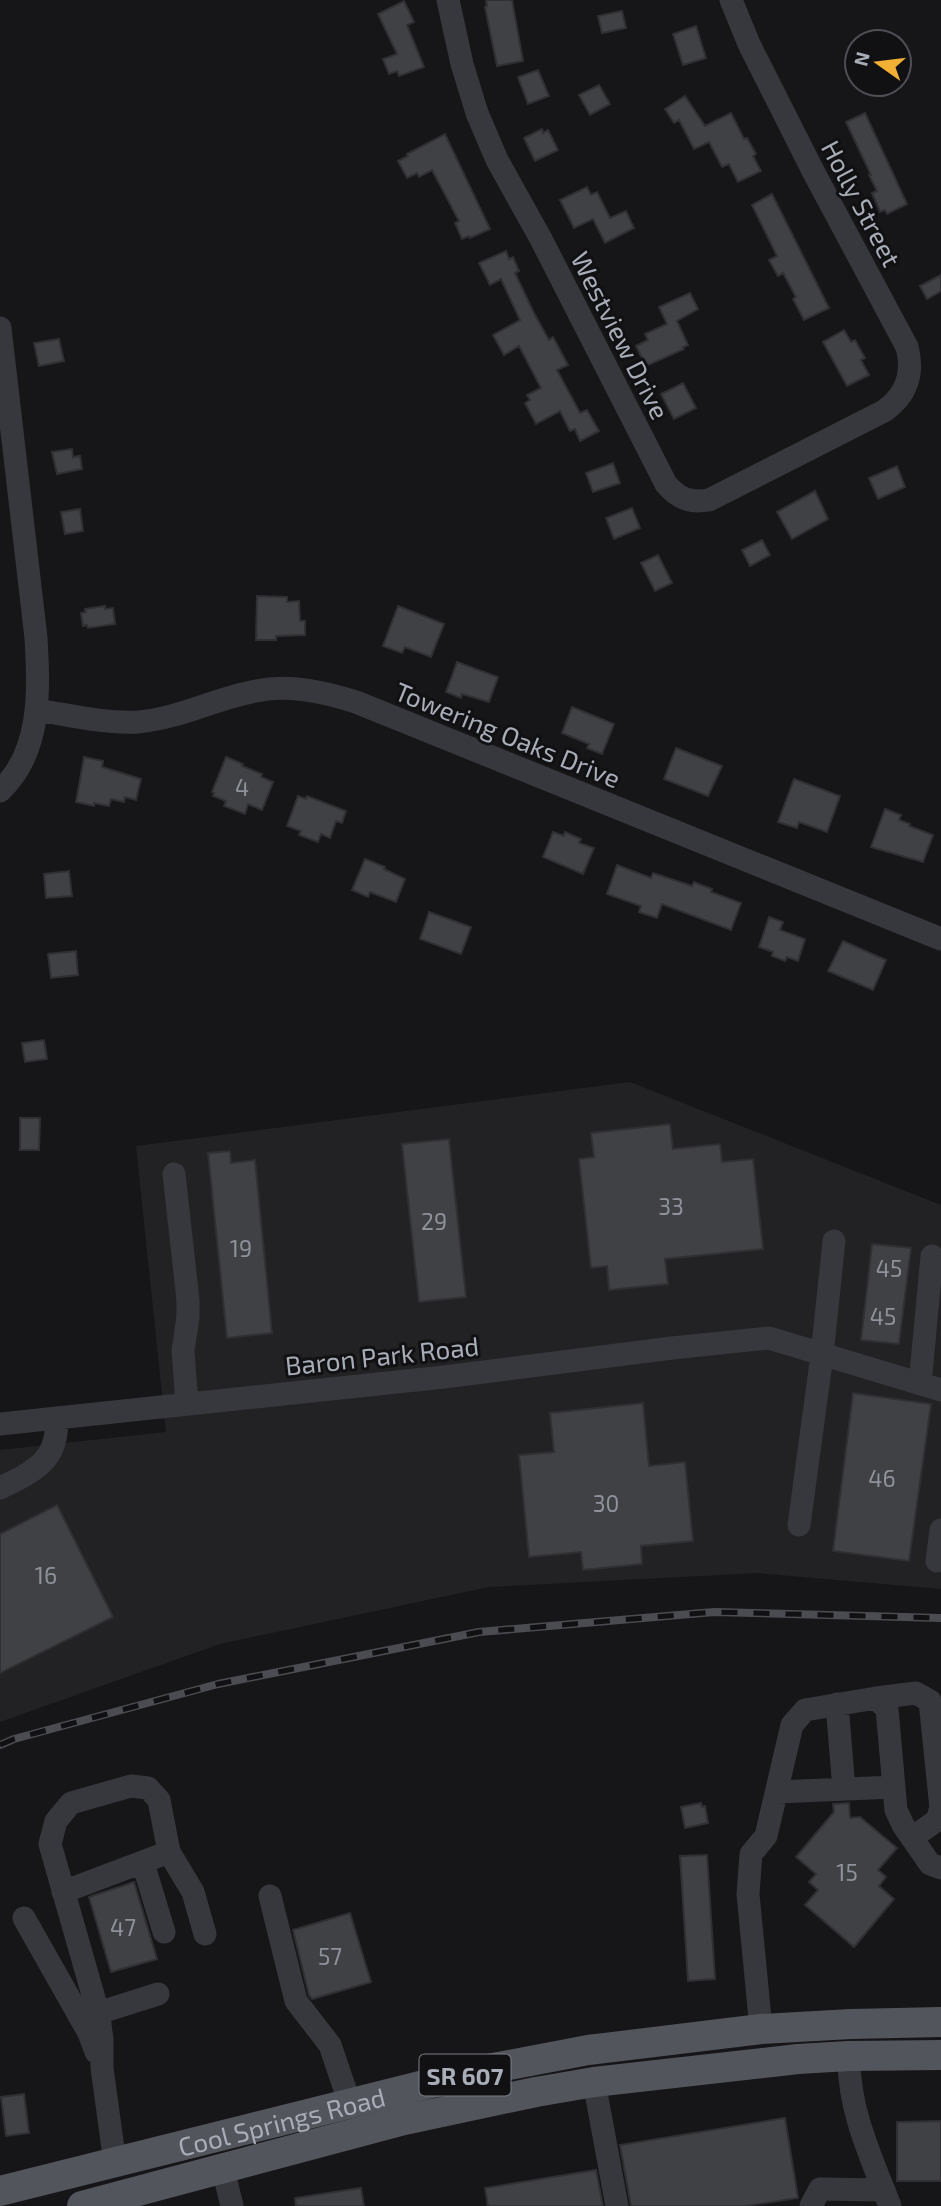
<svg xmlns="http://www.w3.org/2000/svg" width="941" height="2206" viewBox="0 0 941 2206" font-family="'Exo 2',sans-serif">
  <style>
    .built { fill: #222225 }
    .building { fill: #404145; stroke: #303034; stroke-width: 2 }
    .lines { fill: none; stroke-linecap: round; stroke-linejoin: round }
    .minor { stroke: #37383d; stroke-width: 23 }
    .major { stroke: #53555c; stroke-width: 30 }
    .rail-casing { stroke: #4a4c52; stroke-width: 8 }
    .rail { stroke: #111113; stroke-width: 5; stroke-dasharray: 16; stroke-linecap: butt }
    .labels { text-anchor: middle; dominant-baseline: central; stroke-width: 6; stroke-linejoin: round; paint-order: stroke }
    .number-label { font-size: 23px; fill: #8e929b }
    .shield { fill: #111113; stroke: #7b7e86; stroke-width: 2 }
    .shield-label { font-size: 24px; font-weight: bold; fill: #a8adb8 }
    .street-label { font-size: 26px; fill: #a8adb8; stroke: #111113 }
  </style>
  <rect width="100%" height="100%" fill="#161618"/>
  <path class="built" d="M630,1082L941,1205V1589L757,1573L489,1587L220,1644L0,1722V1450L166,1432L136,1146Z"/>
  <path class="building" d="M486,0H512L523,61L497,66L485,7L487,6Z
    M404,1L414,22L407,25L424,67L399,76L397,71L389,74L383,59L397,54L378,14Z
    M622,11L626,28L602,33L598,16Z
    M696,26L706,58L683,65L673,34Z
    M538,70L549,96L528,104L518,77Z
    M599,85L610,104L590,115L579,95Z
    M685,96L705,126L731,113L744,139L747,138L756,154L753,156L761,171L738,182L729,164L722,167L709,142L694,149L679,120L674,123L665,109Z
    M865,113L907,204L887,214L885,210L880,212L872,193L877,191L869,175H871L846,122Z
    M542,129L543,133L548,130L558,150L535,161L524,138Z
    M445,134L490,229L470,238L469,236L462,239L455,223L459,221L432,170L419,177L417,173L407,178L398,161L408,156L407,154Z
    M587,187L591,195L597,192L610,218L626,211L634,228L605,243L593,219L574,228L560,200Z
    M772,194L829,308L804,320L793,299L796,297L783,273L778,276L769,260L777,256L752,205Z
    M506,251L509,259L513,257L519,271L515,273L534,313L549,340L553,337L568,365L557,370L580,413L587,410L599,431L580,441L575,429L570,431L560,411L536,424L525,403L530,400L527,395L541,388L519,346L504,355L493,335L520,320L501,279L490,285L479,263Z
    M941,275V291L927,299L920,286Z
    M690,293L698,309L677,321L688,345L683,347L684,349L646,366L636,346L648,340L645,334L667,324L659,307Z
    M844,330L851,342L855,340L865,358L861,360L869,375L847,386L823,342Z
    M59,339L64,361L39,366L34,343Z
    M683,383L696,408L674,419L661,394Z
    M72,449L73,457L80,456L82,469L57,474L52,452Z
    M613,463L620,483L593,492L586,473Z
    M897,466L905,487L878,499L869,478Z
    M815,491L828,519L792,539L777,512Z
    M632,508L640,528L614,539L606,518Z
    M80,509L83,531L65,534L61,512Z
    M762,540L770,555L750,566L742,550Z
    M658,555L672,583L655,591L641,563Z
    M257,596L287,597V602L299,601L300,621H305V635L276,636V640H256Z
    M105,606V609L113,608L115,624L88,628L87,625L83,626L81,613L86,612L85,609Z
    M398,606L444,624L431,657L405,647L402,653L383,646Z
    M457,662L498,677L489,702L462,694L461,698L446,692Z
    M572,707L614,724L602,754L587,748L589,744L562,733Z
    M676,748L722,766L708,796L664,779Z
    M84,757L103,761L102,767L141,779L136,800L125,797L124,802L111,799L109,806L94,803V806L76,802Z
    M226,757L243,764L242,766L262,774L261,777L273,782L262,810L248,804L245,814L224,806L226,801L213,796L214,793L212,792Z
    M794,779L840,796L827,832L799,822L797,828L778,822Z
    M298,796L306,799L307,796L346,811L342,823L336,821L330,838L321,834L318,842L299,835L301,831L287,826Z
    M885,809L901,815L899,820L910,824L909,826L933,835L923,862L871,847Z
    M553,832L564,836L565,832L581,839L579,843L594,848L583,874L543,857Z
    M365,859L385,867L384,869L405,879L396,902L370,892L368,897L352,890Z
    M617,865L651,878L653,873L692,886L694,882L712,889L711,892L741,903L731,930L662,904L657,918L639,912L641,906L607,894Z
    M69,871L72,896L46,898L44,874Z
    M429,912L471,927L461,954L420,939Z
    M769,917L783,922L780,930L805,939L798,961L787,957L785,961L772,956L773,952L759,947Z
    M843,941L886,960L873,990L828,971Z
    M76,951L78,975L51,978L48,954Z
    M44,1040L47,1059L25,1062L22,1043Z
    M20,1118H40L39,1150H20Z
    M670,1124L673,1149L720,1144L722,1162L753,1159L763,1249L665,1259L668,1284L609,1290L607,1266L591,1268L579,1159L594,1157L591,1133Z
    M449,1139L466,1297L419,1302L402,1144Z
    M230,1151L231,1163L255,1160L272,1333L227,1338L208,1153Z
    M872,1244L911,1248L899,1344L861,1340Z
    M853,1393L931,1404L909,1561L833,1551Z
    M643,1403L649,1466L685,1462L693,1541L641,1546L642,1564L583,1570L581,1552L529,1557L519,1455L554,1452L550,1413Z
    M57,1505L113,1617L0,1673V1534Z
    M701,1803L702,1807L705,1806L708,1823L685,1828L681,1807Z
    M849,1803L850,1818L860,1817L897,1848L878,1870L886,1877L879,1886L894,1899L854,1947L805,1905L818,1890L809,1882L816,1874L796,1857L834,1812L833,1804Z
    M707,1855L715,1979L688,1981L680,1856Z
    M134,1882L157,1959L111,1972L89,1897Z
    M350,1913L371,1982L312,1999L309,1995L293,1930Z
    M24,2094L29,2133L6,2136L1,2097Z
    M785,2118L798,2198L746,2206H631L620,2145Z
    M941,2121V2181H897V2122Z
    M596,2170L603,2206H488L485,2188Z
    M361,2188L364,2206H296L295,2198Z"/>
  <g class="lines">
    <path class="minor" d="M448,0L462,64L477,113L497,160L541,239L666,484C679,499 690,503 709,500L884,411C907,395 914,373 907,347L813,171L749,44L731,0
      M0,328L36,638C39,690 42,752 0,791
      M37,710C70,715 105,724 138,722C181,718 216,698 256,691C290,684 324,692 356,702L941,939
      M174,1174L188,1300V1317L183,1351L187,1404
      M920,1384L932,1256
      M0,1424L444,1377L672,1348L769,1338L941,1390
      M0,1488C33,1472 60,1460 56,1418
      M799,1525L822,1355L834,1241
      M937,1561L941,1530
      M876,1698L916,1693L930,1701L941,1808L937,1820L912,1838
      M837,1704L844,1789
      M777,1792L894,1787
      M169,1852L193,1892L205,1934
      M143,1863L164,1932
      M63,1892L169,1852L159,1800L148,1788L131,1786L71,1803L56,1821L50,1844L99,2016L102,2040V2068L115,2163
      M270,1896L296,2001L330,2045L350,2104
      M24,1918L89,2033L96,2052
      M98,2013L158,1994
      M761,2029L748,1894L751,1854L766,1836L792,1725L805,1710L876,1698L887,1709L896,1810L903,1825L930,1864L941,1868
      M849,2056C848,2109 871,2157 890,2206
      M594,2082L617,2206
      M223,2169L232,2206
      M811,2206L820,2189L884,2190"/>
    <g class="major">
      <path id="s1" d="M0,2191L488,2069L588,2050L761,2029L851,2024L941,2022"/>
      <path d="M82,2206L404,2120L536,2092L594,2082L798,2059L849,2056L941,2055"/>
    </g>
    <g class="rail-casing">
      <path id="rail" d="M0,1745L14,1739L218,1684L479,1632L714,1612L941,1618"/>
    </g>
    <use href="#rail" class="rail"/>
  </g>
  <g class="labels">
    <g class="number-label">
      <text x="242" y="787">4</text>
      <text x="671" y="1206">33</text>
      <text x="434" y="1221">29</text>
      <text x="241" y="1248">19</text>
      <text x="889" y="1268">45</text>
      <text x="883" y="1316">45</text>
      <text x="882" y="1478">46</text>
      <text x="606" y="1503">30</text>
      <text x="46" y="1575">16</text>
      <text x="847" y="1872">15</text>
      <text x="123" y="1927">47</text>
      <text x="330" y="1956">57</text>
    </g>
    <rect class="shield" x="419.5" y="2054.5" width="91" height="41" rx="5"/>
    <g class="shield-label">
      <text x="465" y="2075">SR 607</text>
    </g>
    <g class="street-label">
      <text transform="translate(862 203) rotate(62)">Holly Street</text>
      <text transform="translate(621 335) rotate(63)">Westview Drive</text>
      <text transform="translate(508 734) rotate(22)">Towering Oaks Drive</text>
      <text transform="translate(382 1355) rotate(-6)">Baron Park Road</text>
      <text stroke="none"><textPath href="#s1" startOffset="290">Cool Springs Road</textPath></text>
    </g>
  </g>
  <g transform="translate(878 63) rotate(284)"><circle r="33" fill="#111113" stroke="#4d4f55" stroke-width="2"/>
  <path d="M0-5L12 26L0 18L-12 26Z" fill="#f2b134"/>
  <text y="-10" font-size="19" font-weight="bold" text-anchor="middle" fill="#a8adb8">N</text>
  </g>
</svg>
